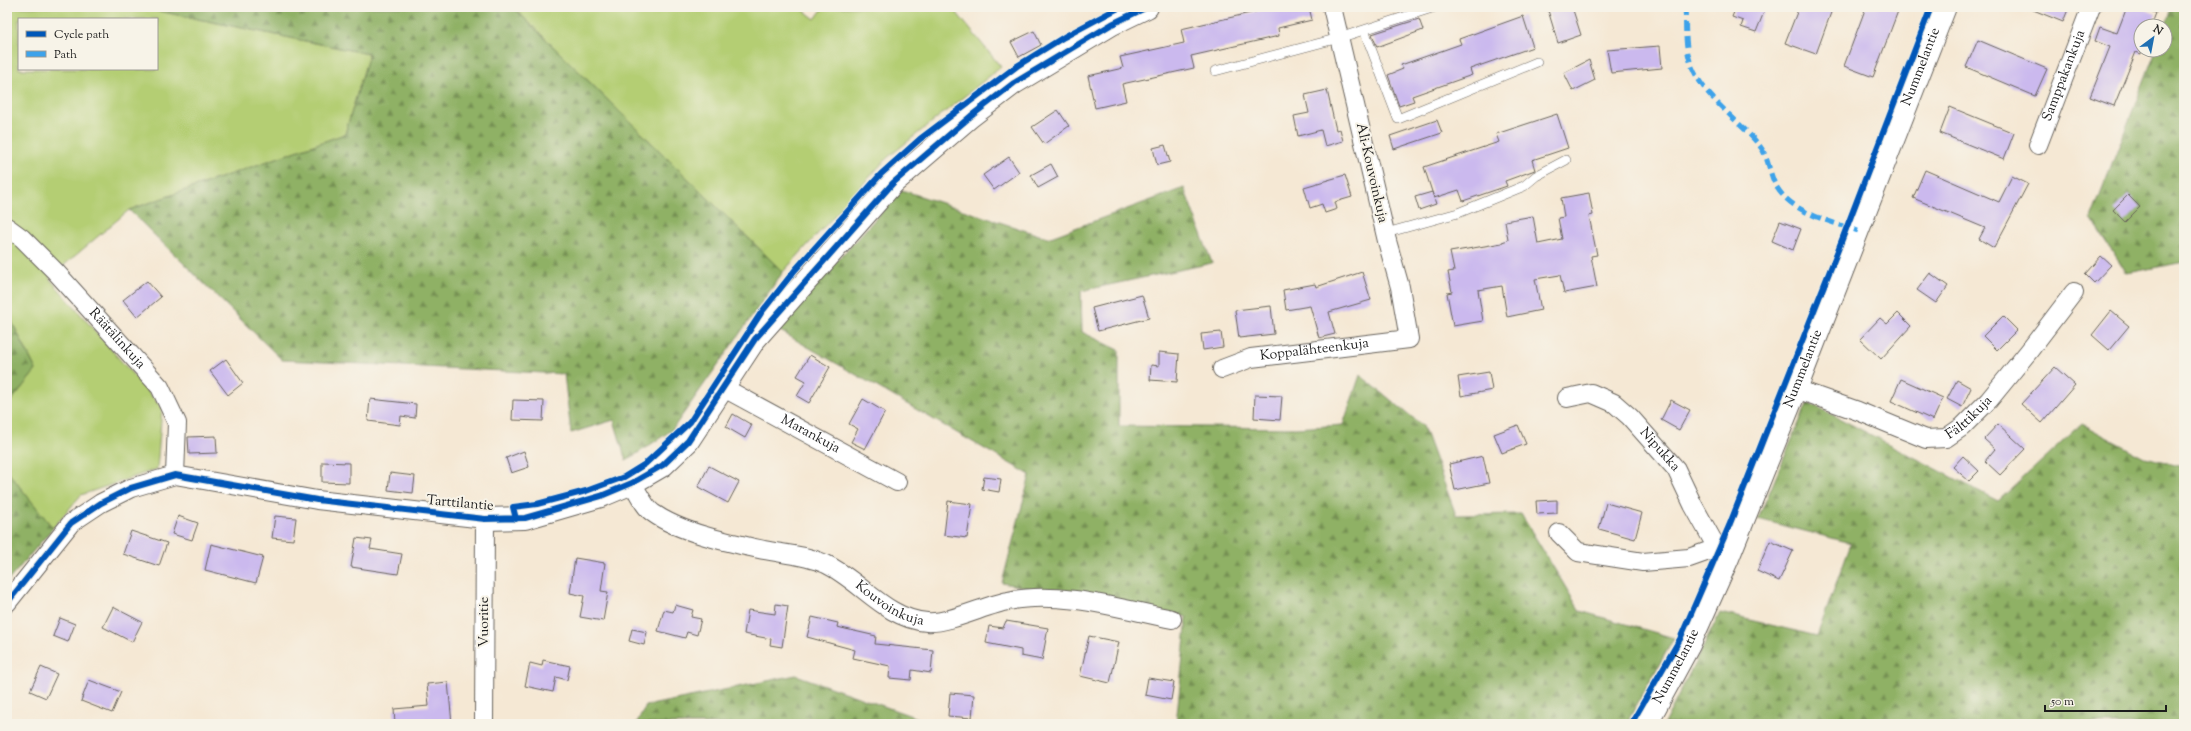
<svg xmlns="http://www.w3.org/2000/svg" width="2191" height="731" viewBox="0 0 2191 731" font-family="'Sorts Mill Goudy',serif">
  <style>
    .grass { fill: #b4ce73; stroke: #687548; fill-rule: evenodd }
    .forest { fill: url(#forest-firs); stroke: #566640 }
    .building { fill: #cbb9ee }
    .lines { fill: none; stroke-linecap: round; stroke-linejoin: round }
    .service-casing { stroke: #68635c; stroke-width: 10 }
    .minor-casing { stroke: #68635c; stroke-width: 20 }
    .tertiary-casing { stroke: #68635c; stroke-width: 24 }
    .service { stroke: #fff; stroke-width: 9 }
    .minor { stroke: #fff; stroke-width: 18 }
    .tertiary { stroke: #fff; stroke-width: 22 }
    .quiet { stroke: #3da2ea; stroke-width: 5; stroke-dasharray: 10 5; stroke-linecap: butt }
    .cycleway-casing { stroke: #f7f3e8; stroke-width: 8 }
    .cycleway { stroke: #0057b8; stroke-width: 6 }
    .labels { text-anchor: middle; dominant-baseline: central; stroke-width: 4; stroke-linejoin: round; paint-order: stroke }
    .street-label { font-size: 14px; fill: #1c1c1c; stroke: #f7f3e8 }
  </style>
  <defs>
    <pattern id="forest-firs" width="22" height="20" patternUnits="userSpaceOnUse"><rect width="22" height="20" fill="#8fb165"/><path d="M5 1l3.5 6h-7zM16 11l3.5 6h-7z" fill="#748f52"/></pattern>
  </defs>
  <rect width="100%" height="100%" fill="#f7f3e8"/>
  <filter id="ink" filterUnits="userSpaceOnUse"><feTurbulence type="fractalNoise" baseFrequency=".025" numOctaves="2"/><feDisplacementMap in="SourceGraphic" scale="8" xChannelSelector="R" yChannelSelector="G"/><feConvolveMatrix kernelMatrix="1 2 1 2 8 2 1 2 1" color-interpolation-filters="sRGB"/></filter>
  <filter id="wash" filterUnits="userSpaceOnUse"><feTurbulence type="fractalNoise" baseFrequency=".012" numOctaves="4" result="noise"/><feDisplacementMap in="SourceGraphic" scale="16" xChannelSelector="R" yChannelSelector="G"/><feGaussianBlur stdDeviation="0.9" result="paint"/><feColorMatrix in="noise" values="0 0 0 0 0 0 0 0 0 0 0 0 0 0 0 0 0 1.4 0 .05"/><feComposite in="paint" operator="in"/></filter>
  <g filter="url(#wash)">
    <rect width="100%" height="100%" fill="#f5e8d4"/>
    <path class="grass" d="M7,7H139L369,54L345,134L129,210L49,278L162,408L157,469L81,495L53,528L7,471V406L36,370L7,312ZM19,19H157V69H19Z
      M513,7H799L815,19L824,7H952L1001,67L887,158L783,272Z"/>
    <path class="forest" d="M139,7H513L783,272L672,430L626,461L614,420L571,433L564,374L282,360L129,210L345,134L369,54Z
      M2172,7H2184V262L2127,273L2091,219L2156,50H2165V26Z
      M1184,188L1212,263L1081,291L1082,332L1119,350V426L1295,428L1343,425L1360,375L1423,426L1456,515L1521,514L1580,611L1674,638L1626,724H1176L1187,617L1002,583L1030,475L775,328L902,190L1048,238Z
      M7,312L36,370L7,406Z
      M1808,402L1998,501L2082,424L2145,458L2184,467V724H1664L1720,613L1817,636L1851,543L1758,519Z
      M7,471L53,528L7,582Z
      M796,675L934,724H636L646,706Z"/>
    <g id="blocks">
      <path class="building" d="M1276,7H1309L1312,20L1278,28L1279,36L1191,56L1194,68L1122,84L1126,101L1095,108L1088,76L1123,68L1120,57L1184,43L1181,29Z
        M1547,7H1572L1581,35L1558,43Z
        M1736,7H1766L1756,32L1741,27L1743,21L1732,17Z
        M1799,7H1833L1816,54L1785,43Z
        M1866,7H1887L1898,11L1873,77L1844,66Z
        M2026,7H2069L2063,22Z
        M2127,7H2140L2156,13L2151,26H2141L2142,50L2141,54L2136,52L2114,106L2090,97L2110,47L2095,41L2100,27L2117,33Z
        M1523,16L1533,47L1470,69L1472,75L1412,96L1414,101L1399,106L1388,75L1403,69L1401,65L1461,44L1459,39Z
        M1419,19L1423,30L1377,47L1372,34Z
        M1034,31L1041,45L1019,57L1011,42Z
        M1978,40L2047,69L2035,96L1966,67Z
        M1660,46L1662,68L1611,73L1607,50Z
        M1589,60L1595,80L1573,91L1564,73Z
        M1327,90L1336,130L1340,129L1343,141L1325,146L1321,130L1298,136L1294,116L1309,113L1305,95Z
        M1950,107L2014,133L2004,159L1940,133Z
        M1058,110L1069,126L1044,144L1032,127Z
        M1557,114L1568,148L1532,160L1535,170L1505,181L1507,186L1463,201L1459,190L1434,198L1424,167L1499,142L1496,134Z
        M1437,120L1442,133L1394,149L1390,136Z
        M1165,145L1170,162L1157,165L1153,148Z
        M1009,157L1019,172L994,190L983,175Z
        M1051,164L1058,177L1038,188L1031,175Z
        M1925,170L1999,202L2012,176L2028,184L1994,248L1979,239L1985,228L1913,198Z
        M1345,175L1352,197L1335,202L1337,209L1325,213L1322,204L1310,208L1304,187Z
        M1432,192L1436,204L1419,210L1415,197Z
        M1589,193L1593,215L1589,216L1597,255L1591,256L1597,287L1564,293L1560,275L1535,279L1541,310L1507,317L1502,286L1478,290L1483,321L1453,326L1447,293L1452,292L1448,272L1454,271L1450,252L1502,243V242L1508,240L1505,221L1533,216L1538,244L1562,239L1558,218L1564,217L1561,198Z
        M2128,195L2140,207L2125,222L2113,210Z
        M1780,221L1801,229L1793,250L1772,241Z
        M2101,256L2111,265L2094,283L2085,274Z
        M1362,272L1371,300L1329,312L1335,334L1319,338L1310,306L1286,310L1283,290L1315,284L1316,287Z
        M1930,273L1948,286L1936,303L1917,290Z
        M147,281L161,297L137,317L123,300Z
        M1142,295L1149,318L1098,331L1092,308Z
        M1271,306L1274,334L1239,338L1235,310Z
        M2111,311L2129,326L2109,350L2092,335Z
        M1898,313L1911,326L1881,359L1860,339L1880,318L1887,324Z
        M2003,316L2017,330L1997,350L1983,336Z
        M1221,332L1223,347L1203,350L1201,334Z
        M1159,352L1179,354L1177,382L1150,380L1151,365L1159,366Z
        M810,355L830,367L809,403L797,396L806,381L797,376Z
        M226,359L243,383L228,395L210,371Z
        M2055,367L2075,385L2042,423L2021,404Z
        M1489,372L1492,390L1461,396L1458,377Z
        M1901,379L1943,398L1933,420L1891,401Z
        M1957,380L1971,388L1962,407L1947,399Z
        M1255,395L1282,396L1280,420L1254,418Z
        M370,399L416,404L415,418L401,416L400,425L368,421Z
        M863,399L885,412L865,449L851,442L858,429L849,424Z
        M513,400L544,401L543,421L512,420Z
        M1671,400L1690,410L1679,430L1661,420Z
        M733,414L752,425L745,438L726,427Z
        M1998,424L2025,449L2000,475L1985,461L1995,449L1984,439Z
        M1518,425L1526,444L1502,453L1494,434Z
        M216,436L217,453L189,454L188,437Z
        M524,451L529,467L511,473L506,458Z
        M1483,456L1489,483L1455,490L1449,464Z
        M1963,456L1979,471L1969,481L1953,467Z
        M322,462L349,463V483L322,482Z
        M709,466L739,482L728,503L698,487Z
        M390,473L415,476L413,493L388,490Z
        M984,477L1001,479L999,492L982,489Z
        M1557,500V513L1537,514L1536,501Z
        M948,501L972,504L967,538L944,535Z
        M1606,503L1642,513L1635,539L1599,529Z
        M178,516L198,523L192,540L172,534Z
        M275,516L296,518L293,540L272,538Z
        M131,531L167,543L159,566L123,554Z
        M356,538L372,540L370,549L402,554L398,574L351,567Z
        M1770,541L1793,551L1779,581L1757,571Z
        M211,544L263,557L256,583L205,570Z
        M575,558L605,563L601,591L608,592L603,621L580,617L584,596L570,593Z
        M776,604L788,606L782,647L770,645L771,639L744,634L748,610L775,614Z
        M675,605L693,610L691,617L701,619L697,635L687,632L685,638L658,631L664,610L673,612Z
        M113,607L142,622L132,642L103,627Z
        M812,617L838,623L837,627L876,636L875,644L933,650L931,673L912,670L911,680L889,678L890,666L853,658L855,650L807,637Z
        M60,618L75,624L68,642L53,636Z
        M1006,621L1048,628L1042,660L1021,656V650L986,643L989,626L1003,628Z
        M632,629L647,632L644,645L629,641Z
        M1089,636L1119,642L1110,683L1080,676Z
        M543,660L570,666L567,680L556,677L553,692L525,686L530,663L542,666Z
        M41,667L57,674L46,698L30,691Z
        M1148,678L1174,682L1171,700L1145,695Z
        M89,680L121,692L112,713L81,701Z
        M448,682L452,724H395L394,709L429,706L427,684Z
        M950,693L974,695L972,718L948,716Z"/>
    </g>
  </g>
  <g filter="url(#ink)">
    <use href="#blocks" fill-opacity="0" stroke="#68635c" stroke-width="1"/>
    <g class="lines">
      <g class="service-casing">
        <path id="service" d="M1364,30L1398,119L1537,62
          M1215,71L1339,38L1435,7
          M1386,233L1458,213L1524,186L1536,176L1566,160"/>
      </g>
      <g class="minor-casing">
        <g id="minor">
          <path id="s1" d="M2038,145L2091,7"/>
          <path id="s2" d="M7,227L22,238L55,271L160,387L177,423L175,475"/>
          <path id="s3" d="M1222,369L1251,358L1409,339L1400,287L1387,241L1332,7"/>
          <path id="s4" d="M724,388L897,482"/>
          <path id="s5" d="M1796,389L1858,411L1926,439L1946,438L1962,427L1989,400L2029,351L2074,292"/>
          <path id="s6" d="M1567,398L1591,393L1614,403L1630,417L1676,469L1693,505L1717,548L1728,558"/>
          <path id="s7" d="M632,483C638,492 644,507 653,513C681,533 731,543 764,550C785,554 806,555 826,564C861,581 886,619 927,622C948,624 986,605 1008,601C1060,590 1122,609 1172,619"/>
          <path d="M1559,533L1578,552L1643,562L1689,558L1717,548"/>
          <path d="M7,603L71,523L101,503L131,488L175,475L317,500L485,519L484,724"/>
        </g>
      </g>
      <g class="tertiary-casing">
        <g id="tertiary">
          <path d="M485,519L525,518L601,496L632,483L663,465L688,441L755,339L893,183L971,116L1014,83L1112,24L1147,7"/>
          <path id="s8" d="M1646,724L1689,645L1728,558L1796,389L1945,7"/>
        </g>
      </g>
      <use href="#service" class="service"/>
      <use href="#minor" class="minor"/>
      <use href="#tertiary" class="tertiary"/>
      <path class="quiet" d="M1685,7C1686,20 1685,34 1687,47C1692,91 1733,113 1759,145C1768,155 1769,172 1775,184C1790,213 1830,221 1858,231"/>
      <g class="cycleway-casing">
        <path id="cycleway" d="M516,519L513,507L537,504L586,491L624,477L645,464L690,422L761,313L795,270L881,174L920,139L1017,66L1064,37L1120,7
          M7,603L71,523L101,503L131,488L175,475L317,500L485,519L525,518L601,496L632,483L663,465L688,441L755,339L893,183L971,116L1014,83L1112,24L1147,7
          M1631,724L1680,639L1729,526L1838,250L1931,7"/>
      </g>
      <use href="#cycleway" class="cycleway"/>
    </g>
  </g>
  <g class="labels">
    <g class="street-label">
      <text stroke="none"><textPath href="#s8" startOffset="713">Nummelantie</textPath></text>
      <text stroke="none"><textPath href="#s1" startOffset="74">Samppakankuja</textPath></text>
      <text transform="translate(1371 173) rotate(77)">Ali-Kouvoinkuja</text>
      <text stroke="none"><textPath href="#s2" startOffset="157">Räätälinkuja</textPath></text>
      <text stroke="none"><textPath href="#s3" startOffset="95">Koppalähteenkuja</textPath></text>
      <text stroke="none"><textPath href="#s8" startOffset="389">Nummelantie</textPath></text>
      <text stroke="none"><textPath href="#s5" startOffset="190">Fälttikuja</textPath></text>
      <text stroke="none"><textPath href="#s4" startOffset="98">Marankuja</textPath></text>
      <text stroke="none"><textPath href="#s6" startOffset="115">Nipukka</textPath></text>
      <text transform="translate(460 504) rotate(5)">Tarttilantie</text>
      <text stroke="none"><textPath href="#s7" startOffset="294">Kouvoinkuja</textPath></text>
      <text transform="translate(485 622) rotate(-90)">Vuoritie</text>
      <text stroke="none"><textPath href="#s8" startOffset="65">Nummelantie</textPath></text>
    </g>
  </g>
  <rect width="2191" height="731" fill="none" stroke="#f7f3e8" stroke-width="24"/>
  <rect x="18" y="18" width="140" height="52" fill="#f7f3e8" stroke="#9f9d96"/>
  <rect x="26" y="31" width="20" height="6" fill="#0057b8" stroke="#9f9d96"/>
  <text x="54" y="38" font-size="12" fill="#1c1c1c">Cycle path</text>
  <rect x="26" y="51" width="20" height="6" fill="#3da2ea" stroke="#9f9d96"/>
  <text x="54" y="58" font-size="12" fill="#1c1c1c">Path</text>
  <g transform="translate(2153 38) rotate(32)"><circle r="19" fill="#f7f3e8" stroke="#9f9d96"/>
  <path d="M0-3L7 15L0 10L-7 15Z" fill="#1f6fb2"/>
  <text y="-6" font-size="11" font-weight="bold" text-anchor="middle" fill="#1c1c1c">N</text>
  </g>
  <path d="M2045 705v6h121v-6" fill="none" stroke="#1c1c1c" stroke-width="2"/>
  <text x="2051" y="705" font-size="12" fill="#1c1c1c" stroke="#f7f3e8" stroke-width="3" paint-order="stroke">50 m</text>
</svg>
